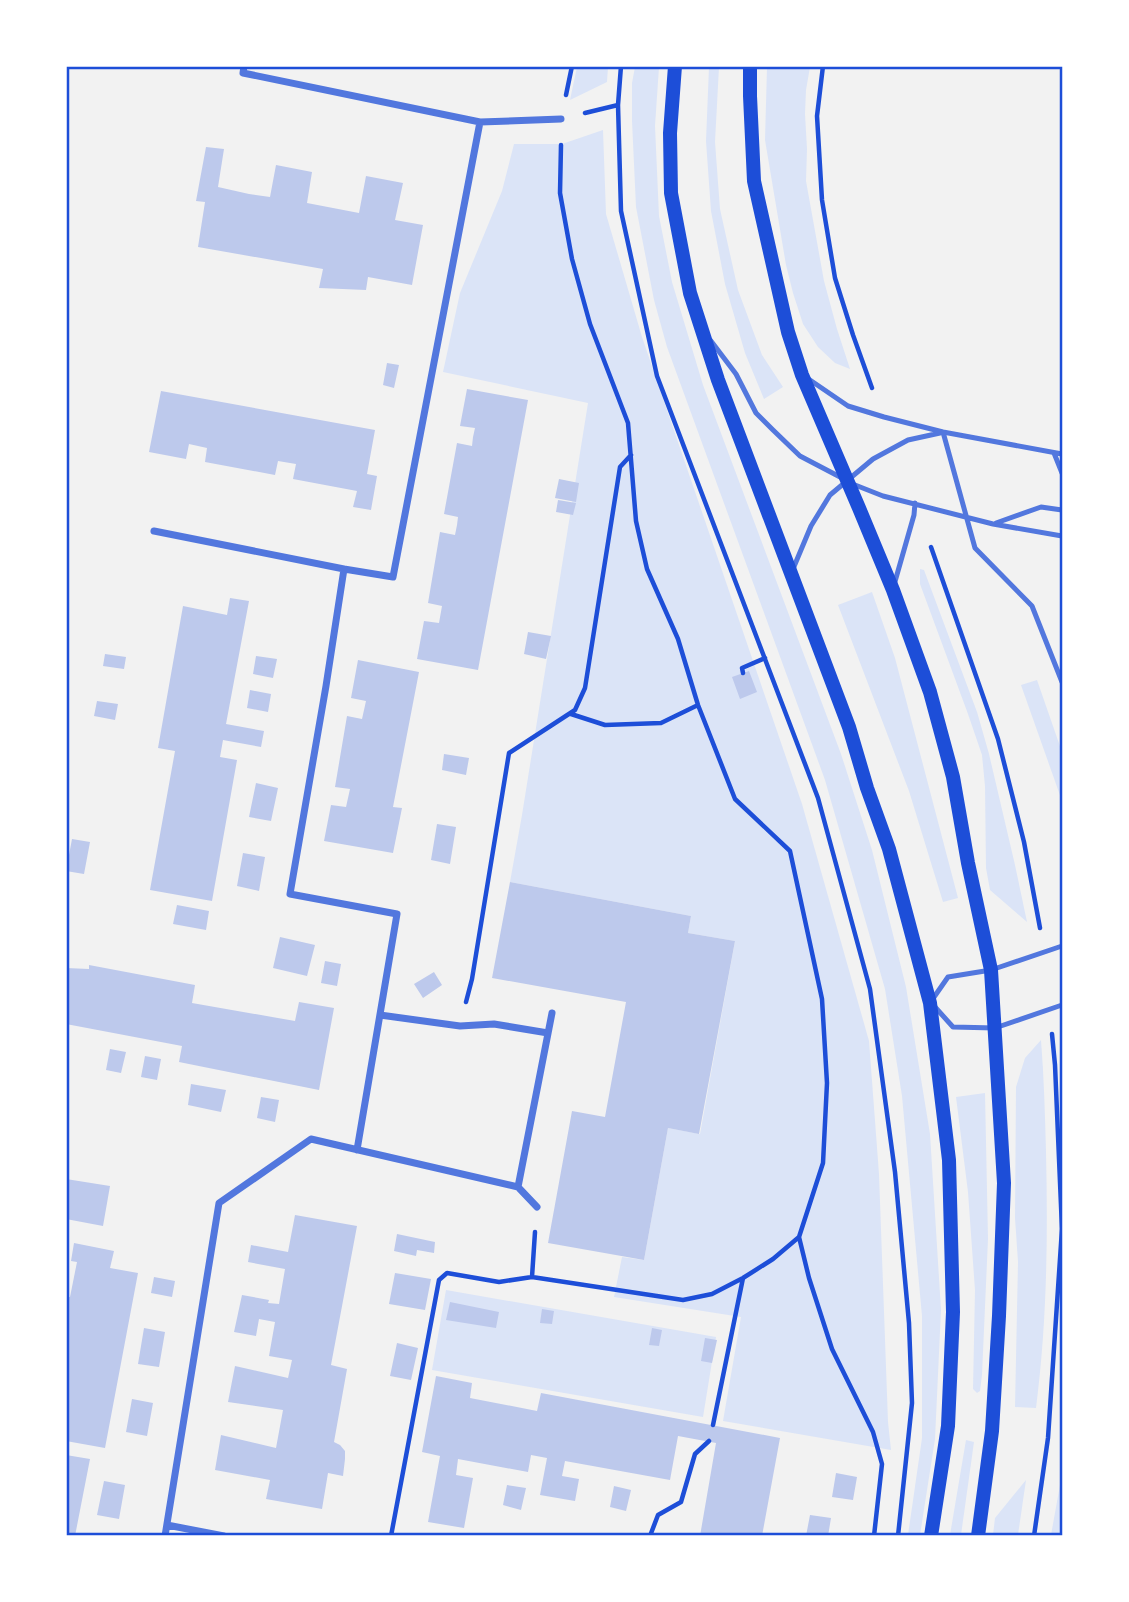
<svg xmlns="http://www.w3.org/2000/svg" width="1129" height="1602" viewBox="0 0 1129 1602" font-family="Barlow,sans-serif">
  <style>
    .green { fill: #dbe4f7 }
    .building { fill: #bdc9ec }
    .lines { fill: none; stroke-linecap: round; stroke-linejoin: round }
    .path { stroke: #1d4ed8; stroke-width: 4.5 }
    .service { stroke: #5277de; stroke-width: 5 }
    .minor { stroke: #5277de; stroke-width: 7 }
    .secondary { stroke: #1d4ed8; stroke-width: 14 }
    .neatline { fill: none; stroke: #1d4ed8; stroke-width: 2.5 }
  </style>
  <rect width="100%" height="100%" fill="#f2f2f2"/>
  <path class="green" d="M577,67H608L607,82L570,100Z
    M635,67H659L655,126L659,216L672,282L703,385L841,754L872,850L906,987L930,1134L941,1310L935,1439L920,1535H908L922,1438V1316L902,1096L885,989L825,780L667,347L654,300L636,207L632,121V83Z
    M709,67H719L715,142L720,209L738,290L762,355L783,387L764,399L745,353L725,284L711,211L706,141Z
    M767,67H810L806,90L805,114L807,149L806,181L824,281L837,329L850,369L835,363L818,347L803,324L793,293L786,265L765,140Z
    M603,130L606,214L642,337L802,804L869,1041L879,1174L888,1422L891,1450L723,1421L741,1317L614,1297L622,1257L644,1260L668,1128L700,1134L735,941L688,933L691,916L510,882L522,815L588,403L443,372L460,293L502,191L514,144H562Z
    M920,569L924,570L977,712L989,754L1015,865L1027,922L990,890L986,868L985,786L982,755L968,714L920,584Z
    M872,592L895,658L958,898L943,902L909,791L838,605Z
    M1037,680L1062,752V801L1021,685Z
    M1041,1040C1044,1078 1045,1115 1046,1152C1048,1237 1047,1323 1036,1408L1015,1407L1018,1262L1015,1218L1016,1087L1025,1058Z
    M985,1093L988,1239L982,1375L980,1391L977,1393L973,1389L975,1290L968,1192L956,1097Z
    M446,1290L716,1337L703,1417L432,1370Z
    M966,1440L974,1442L961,1535H950Z
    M1062,1474V1535H1051Z
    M1026,1480L1018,1535H993L995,1518Z"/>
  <path class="building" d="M206,147L224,149L218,187L249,194L270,197L276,165L312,172L307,203L359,213L366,176L403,183L395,220L423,225L412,285L368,277L366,290L319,288L323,269L198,247L205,202L196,201Z
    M387,363L399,365L394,388L383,385Z
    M467,389L528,400L478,670L417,659L424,621L439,623L442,606L428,603L440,532L455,535L457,525L458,517L444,514L457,443L472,446L473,437L475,428L460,426Z
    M161,391L375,430L367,474L377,476L371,510L353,507L357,491L293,479L296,464L278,461L275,475L205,462L207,448L189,444L186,459L149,452Z
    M559,479L579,483L576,502L555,498Z
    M558,500L576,503L573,515L556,512Z
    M230,598L249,601L226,724L264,731L261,747L223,740L220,757L237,760L212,901L150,890L175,751L158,748L183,606L227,615Z
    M528,632L551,636L546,659L524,654Z
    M105,654L126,657L124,669L103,666Z
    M256,656L277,659L273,678L253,674Z
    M358,660L419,672L393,807L402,808L393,853L324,841L331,805L346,807L350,789L335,787L347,716L362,719L366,701L351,698Z
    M749,671L757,692L740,699L732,677Z
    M250,690L271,694L268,712L247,708Z
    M97,701L118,704L115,720L94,716Z
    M444,754L469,758L466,775L442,770Z
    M256,783L278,788L271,821L249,817Z
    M437,824L456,827L450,864L431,860Z
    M72,839L90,842L84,874L66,871Z
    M243,853L265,857L259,891L237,886Z
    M510,882L691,916L688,933L735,941L699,1134L668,1128L644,1260L548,1243L572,1111L605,1117L626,1002L492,978Z
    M177,905L209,911L206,930L173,924Z
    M280,937L315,945L307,976L273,968Z
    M325,961L341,964L337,986L321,983Z
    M89,965L195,985L192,1003L295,1021L299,1002L334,1008L319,1090L179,1062L182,1046L66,1024V968L89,969Z
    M434,972L442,985L423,998L414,984Z
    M110,1049L126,1052L121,1073L106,1070Z
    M145,1056L161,1059L157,1080L141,1077Z
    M191,1084L226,1090L221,1112L188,1105Z
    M261,1097L279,1100L275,1122L257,1118Z
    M66,1179L110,1186L103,1226L66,1219Z
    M295,1215L357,1226L331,1365L347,1369L334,1442L340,1445L345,1451V1459L343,1476L328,1473L322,1509L266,1499L270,1480L215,1470L221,1435L276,1448L283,1410L228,1402L235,1366L288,1378L292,1360L269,1356L275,1322L259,1319L256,1336L234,1332L242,1295L269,1300L268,1303L279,1304L285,1269L248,1262L251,1245L288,1252Z
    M397,1234L435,1242L434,1253L417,1250L416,1256L394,1251Z
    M74,1243L114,1251L110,1268L138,1273L105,1448L66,1441V1297H70L77,1262L71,1261Z
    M395,1273L431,1279L425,1310L389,1304Z
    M154,1277L175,1281L172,1297L151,1293Z
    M450,1302L499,1312L496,1328L446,1320Z
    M542,1309L554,1311L552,1324L540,1323Z
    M144,1328L165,1332L159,1367L138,1364Z
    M652,1328L662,1330L659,1346L649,1345Z
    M705,1338L717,1340L712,1363L701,1361Z
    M397,1343L418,1348L411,1380L390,1376Z
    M436,1376L472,1383L470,1398L537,1411L541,1393L780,1438L762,1536H700L716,1443L678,1436L670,1480L565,1461L562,1476L579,1479L575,1501L540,1495L547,1458L531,1455L528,1472L458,1459L456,1475L473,1478L464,1528L428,1522L440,1456L422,1452Z
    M132,1399L153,1403L147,1436L126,1432Z
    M66,1455L90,1459L75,1536H66Z
    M836,1473L857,1477L853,1500L832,1497Z
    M104,1481L125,1485L119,1519L97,1515Z
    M507,1485L526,1488L521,1510L503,1505Z
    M614,1486L631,1490L626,1511L610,1507Z
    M810,1515L831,1518L828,1536H806Z"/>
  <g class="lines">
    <path class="path" d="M621,66L618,105L621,211L657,376L818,798L870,989L895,1172L909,1323L912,1403L898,1536
      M823,66L817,116L822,200L835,278L853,335L872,388
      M566,95L572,66
      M585,113L618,105
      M931,547L998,739L1024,842L1040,928
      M743,673L742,668L765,658
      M571,714L605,725L661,723L698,705
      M466,1002L472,979L509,753L575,710L585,688L620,467L631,455
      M535,1232L532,1277L683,1300L712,1294L743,1278L773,1259L799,1237L823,1163L827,1083L822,999L790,851L735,799L698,705L678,639L647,569L636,521L628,423L590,324L572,259L560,193L561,145
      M799,1237L809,1278L832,1349L873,1432L882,1464L874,1536
      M713,1425L743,1278
      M391,1536L439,1280L447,1273L499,1282L532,1277
      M650,1536L658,1515L681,1502L695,1454L709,1441
      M1034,1536L1048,1438L1062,1229L1055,1065L1052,1034"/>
    <path class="service" d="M711,341L736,374L756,413L773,430L800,456L842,478
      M807,378L848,406L884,417L943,432L1062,454
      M943,432L975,548L1032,606L1062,682
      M1054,453L1062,473
      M850,483L883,496L993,524L1062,536
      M996,523L1041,507L1062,510
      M793,569L811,526L830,495L873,459L908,440L940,433
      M894,585L914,515L915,503
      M932,1000L948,977L991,970L1062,946
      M935,1007L953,1027L995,1028L1062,1005"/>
    <path class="minor" d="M244,66L243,73L480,122L561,119
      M154,531L344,569
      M380,1015L460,1026L494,1024L548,1033
      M357,1150L397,914L290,894L326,686L344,569L393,577L480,122
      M518,1187L552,1013
      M167,1525L224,1536
      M165,1536L219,1203L311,1139L518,1187L537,1207"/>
    <path class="secondary" d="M675,66L670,133L671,193L690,293L718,380L849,727L867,788L889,849L930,1003L949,1160L953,1312L948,1426L931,1536
      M750,66V96L754,181L788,332L802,375L859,508L893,590L930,692L953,777L968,863L991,970L1004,1183L999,1316L992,1431L978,1536"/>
  </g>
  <rect width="1129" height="1602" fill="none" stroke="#ffffff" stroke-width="136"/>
  <rect x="68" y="68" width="993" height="1466" class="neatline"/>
</svg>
